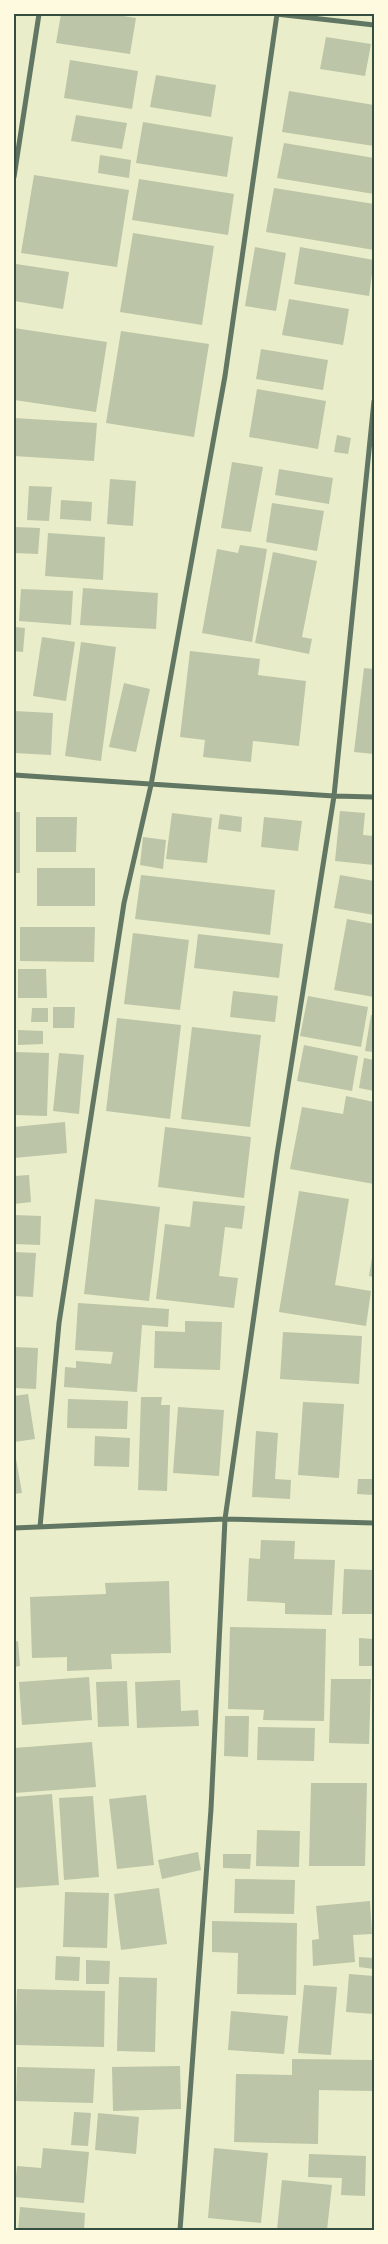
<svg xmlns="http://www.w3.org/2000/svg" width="388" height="2244" viewBox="0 0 388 2244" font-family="Signika,sans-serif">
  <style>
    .building { fill: #bcc5a7 }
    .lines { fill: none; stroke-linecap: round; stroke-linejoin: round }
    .minor { stroke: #617663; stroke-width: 5 }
    .neatline { fill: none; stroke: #344e41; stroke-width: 2 }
  </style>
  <rect width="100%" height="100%" fill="#e9edc9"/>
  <path class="building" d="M61,14H110L136,18L130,54L56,43Z
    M326,37L371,44L365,76L320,69Z
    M70,60L138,71L132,109L64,98Z
    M156,75L216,85L211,117L150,107Z
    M289,91L374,105V146L282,132Z
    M76,115L127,123L122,149L71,141Z
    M143,122L233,137L227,177L136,163Z
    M284,143L374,158V194L277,178Z
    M100,155L131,160L129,178L98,173Z
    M34,175L129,190L117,267L21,253Z
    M139,179L234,194L228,235L132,220Z
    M274,188L374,204V250L266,232Z
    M133,233L214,246L202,325L120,312Z
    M255,247L286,253L276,311L245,306Z
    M300,247L374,260L369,296L294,284Z
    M16,264L69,272L63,309L14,301Z
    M289,299L349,309L343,345L282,335Z
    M14,328L107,342L96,412L14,400Z
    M121,331L209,344L194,437L106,423Z
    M261,349L328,360L323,390L256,379Z
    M257,389L326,401L318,449L249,437Z
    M14,418L97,423L94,461L14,456Z
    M337,435L351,438L348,454L334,452Z
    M232,462L263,467L251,532L221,528Z
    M279,469L333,478L329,504L275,495Z
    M110,479L136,481L133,526L107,524Z
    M29,486L52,487L49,521L27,520Z
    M61,500L92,502L91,521L60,519Z
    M272,503L324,511L317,551L266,542Z
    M14,527L40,528L38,554L14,553Z
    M48,533L105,537L103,580L45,576Z
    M240,545L267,549L252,642L202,633L217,549L238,553Z
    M273,552L317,561L302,637L312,639L309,654L255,643Z
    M83,588L158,593L156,629L80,625Z
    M21,589L73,591L71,625L19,621Z
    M14,627L25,628L23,652L14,651Z
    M42,637L75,642L66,701L33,696Z
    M81,642L116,647L101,761L65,756Z
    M190,651L260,659L258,675L306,681L299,746L253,741L251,762L203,757L205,740L180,737Z
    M364,668L374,669V754L354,752Z
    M124,683L150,689L136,752L109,747Z
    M14,711L53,713L51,755L14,753Z
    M340,811L365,813L363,835L374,836V865L335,861Z
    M14,812H20V873H14Z
    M172,813L212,818L207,863L166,859Z
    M220,814L242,817L241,832L218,829Z
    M36,817H77L76,852H36Z
    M264,817L302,821L298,851L261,847Z
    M143,837L166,840L163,869L140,865Z
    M37,868H95V906H37Z
    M141,875L275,890L270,935L135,919Z
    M340,875L374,881V915L334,908Z
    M14,883H16V923H14Z
    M347,919L374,924V997L334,990Z
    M20,927H95L94,962L20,961Z
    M133,933L189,940L180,1010L124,1004Z
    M198,934L283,944L279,978L194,968Z
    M18,969H46L47,998H18Z
    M233,991L278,996L275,1022L230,1017Z
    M308,996L368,1007L361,1047L300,1036Z
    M53,1007H75L74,1028H53Z
    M32,1008H48V1022H31Z
    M371,1015H374V1052L365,1051Z
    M117,1018L181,1025L170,1119L106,1111Z
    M192,1027L261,1035L250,1127L181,1119Z
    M18,1030L43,1031V1044L18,1045Z
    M304,1045L358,1056L352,1091L297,1081Z
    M14,1052L49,1053L47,1116L14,1115Z
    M59,1053L84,1055L79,1114L53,1111Z
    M364,1058L374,1060V1091L359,1088Z
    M346,1096L374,1102V1184L290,1169L302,1107L343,1114Z
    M65,1122L67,1153L14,1158V1127Z
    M165,1127L251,1137L244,1198L158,1187Z
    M29,1175L31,1202L14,1204V1176Z
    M299,1191L349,1199L335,1285L371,1291L366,1326L279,1312Z
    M95,1199L160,1207L149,1301L84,1294Z
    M193,1201L245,1206L242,1229L225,1227L219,1276L238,1278L234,1308L156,1299L165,1224L190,1227Z
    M14,1215L41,1216L40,1245L14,1244Z
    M14,1252L36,1253L33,1297L14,1296Z
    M373,1252H374V1277L369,1276Z
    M78,1303L169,1309L168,1327L142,1325L137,1392L64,1387L65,1367L76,1368V1361L111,1364L113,1352L75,1350Z
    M185,1321L222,1322L220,1370L154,1368L155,1331L185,1332Z
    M283,1332L362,1336L359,1384L280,1379Z
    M14,1347L38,1348L36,1389L14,1388Z
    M28,1394L35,1439L14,1442V1396Z
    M141,1397H162L161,1405H170L167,1491L138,1490Z
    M68,1399L128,1401L127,1429L67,1428Z
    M303,1402L344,1404L339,1478L298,1475Z
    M178,1407L224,1410L219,1476L173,1473Z
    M256,1431L278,1433L275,1479L291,1480L290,1499L252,1497Z
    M95,1436L130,1438L129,1467L94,1466Z
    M14,1447L22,1493L14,1494Z
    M358,1479H374V1495L357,1494Z
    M261,1540L295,1541L294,1559L335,1560L332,1615L285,1614V1603L247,1601L249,1558L260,1559Z
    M344,1569L374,1570V1614H342Z
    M169,1581L171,1653L111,1654L112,1669L67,1671V1657L32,1658L30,1597L106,1594L105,1583Z
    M230,1627L326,1629L324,1721L263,1720L264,1710L228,1709Z
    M359,1638L374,1639V1666H359Z
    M18,1641L20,1666L14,1667V1642Z
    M89,1677L92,1720L22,1725L19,1682Z
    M331,1679H371L369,1744L329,1743Z
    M180,1680L181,1711L198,1710L199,1726L137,1728L135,1682Z
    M127,1681L129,1726L98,1727L96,1682Z
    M225,1716H249L248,1757L224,1756Z
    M258,1727L315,1728L314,1761L257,1760Z
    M92,1742L96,1787L14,1793V1748Z
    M311,1783H367L365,1866H309Z
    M52,1794L59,1885L14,1888V1797Z
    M146,1795L154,1865L117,1869L109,1799Z
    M93,1796L99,1877L64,1880L59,1798Z
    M257,1830L300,1831L299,1867L256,1866Z
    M198,1852L201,1870L162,1879L158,1860Z
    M223,1854H251L250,1869L223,1868Z
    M235,1879L295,1880L294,1914L234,1913Z
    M159,1888L167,1944L121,1950L114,1894Z
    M65,1892L109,1893L107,1948L63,1947Z
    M370,1901L372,1934L353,1935L355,1962L313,1966L312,1940L319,1939L316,1906Z
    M212,1921L297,1923L296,1995L237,1994L238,1953L212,1952Z
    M56,1956L80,1957L79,1981L55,1980Z
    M359,1957L374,1958V1969L359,1967Z
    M86,1960L110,1961L109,1984H86Z
    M349,1974L374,1976V2014L346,2012Z
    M119,1977L157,1978L155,2052L117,2051Z
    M304,1985L337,1987L331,2055L298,2053Z
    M17,1989L105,1991L104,2047L15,2045Z
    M231,2011L288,2016L284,2054L228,2050Z
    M292,2059L373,2060V2091L319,2090L318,2144L234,2142L236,2074L292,2075Z
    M180,2066L181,2109L113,2111L112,2067Z
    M17,2067L95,2069L93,2103L16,2101Z
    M74,2112L91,2113L88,2146L71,2145Z
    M98,2113L139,2117L136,2154L95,2150Z
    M43,2148L89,2152L84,2203L14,2197L17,2166L41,2168Z
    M214,2148L268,2153L261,2223L208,2218Z
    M309,2154L366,2156L365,2196L341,2195L342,2178L308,2177Z
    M282,2180L332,2185L327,2230H277Z
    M20,2207L85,2213L84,2230H18Z"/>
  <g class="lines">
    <path class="minor" d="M276,14L374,25
      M14,177L39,14
      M14,775L334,796L374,797
      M40,1527L59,1323L124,903L151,785L225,376L277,14
      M14,1528L225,1519L374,1523
      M180,2230L211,1809L225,1519L277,1154L334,796L374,401"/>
  </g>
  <rect width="388" height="2244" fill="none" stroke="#fefae0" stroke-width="30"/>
  <rect x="15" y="15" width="358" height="2214" class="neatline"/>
</svg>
